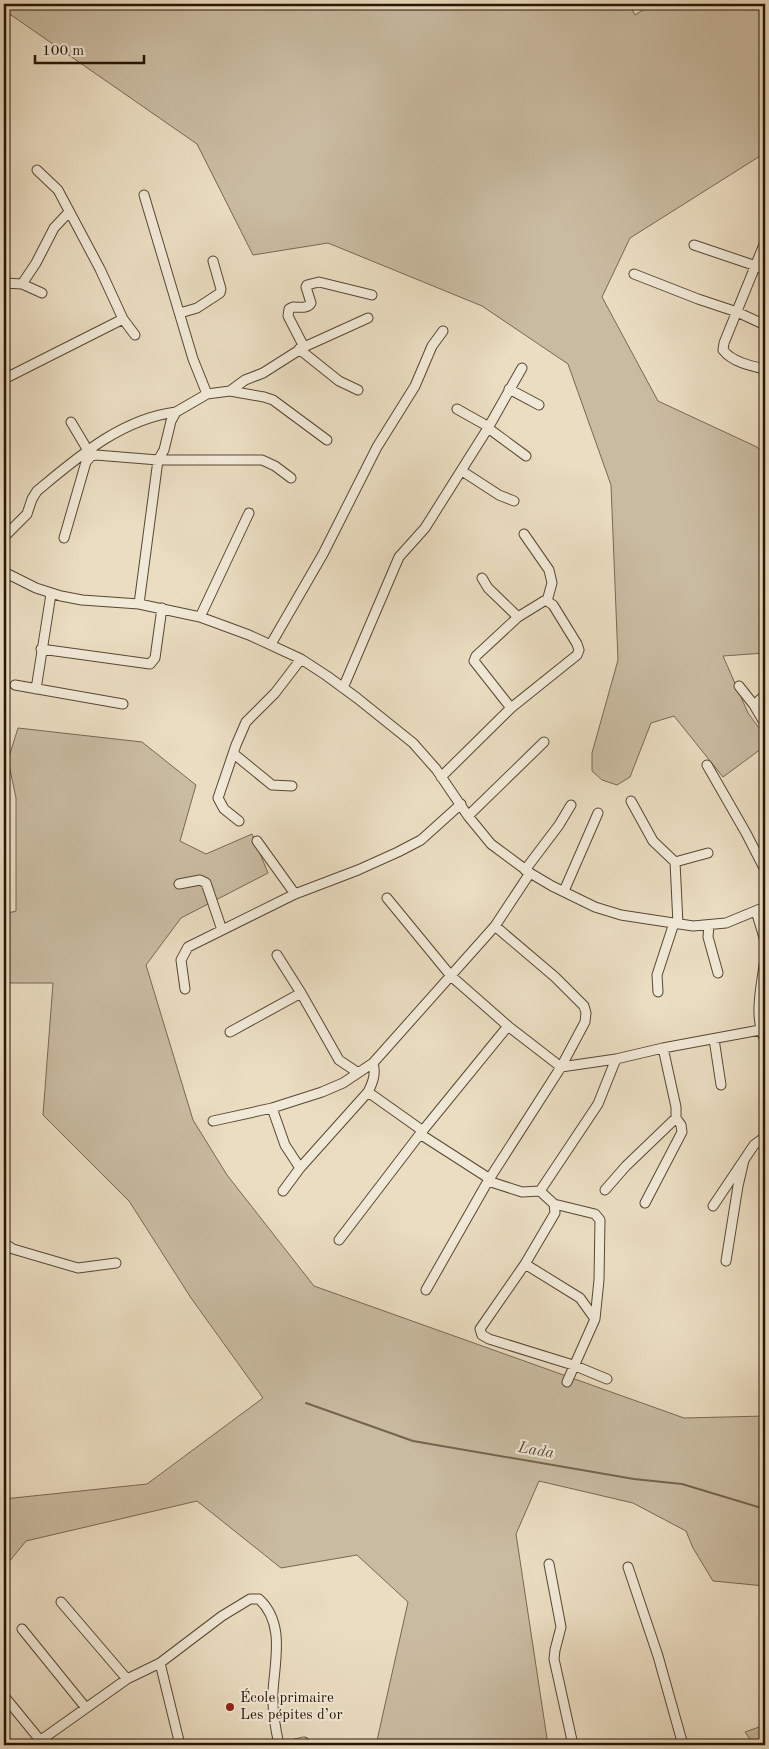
<svg xmlns="http://www.w3.org/2000/svg" width="769" height="1749" viewBox="0 0 769 1749" font-family="'Old Standard TT',serif">
  <style>
    .green { fill: #c9bba1; stroke: #786852 }
    .lines { fill: none; stroke-linecap: round; stroke-linejoin: round }
    .stream { stroke: #73644f; stroke-width: 2 }
    .minor-casing { stroke: #574733; stroke-width: 11 }
    .minor { stroke: #f1e9d7; stroke-width: 9 }
    .poi-dot { fill: #8f2418; stroke: #f1e9d7; stroke-width: 2 }
    .labels { text-anchor: middle; dominant-baseline: central; stroke-width: 4; stroke-linejoin: round; paint-order: stroke }
    .poi-label { font-size: 15px; fill: #261504; stroke: #f1e9d7; text-anchor: start }
    .water-label { font-size: 16px; font-style: italic; fill: #5a4a36; stroke: #f1e9d7 }
  </style>
  <rect width="100%" height="100%" fill="#eaddc1"/>
  <filter id="stains"><feTurbulence type="fractalNoise" baseFrequency=".004" numOctaves="4"/><feColorMatrix values="0 0 0 0 .2 0 0 0 0 .09 0 0 0 0 .02 0 0 0 .5 -.17"/></filter>
  <radialGradient id="worn" r=".72"><stop offset=".6" stop-color="#630" stop-opacity="0"/><stop offset="1" stop-color="#630" stop-opacity=".3"/></radialGradient>
  <path class="green" d="M4,4H629L635,15L652,4H765V155L757,158L630,238L602,297L658,401L757,447L765,457V653L723,656L748,713L765,736V746L723,777L674,716L651,723L630,777L617,785L602,780L592,771V753L618,660L611,485L568,364L482,306L328,243L253,255L197,144L11,15L4,18Z
    M18,728L142,742L196,785L180,841L206,854L252,834L268,873L181,918L146,965L193,1120L227,1175L314,1286L684,1418L765,1416V1586L713,1581L693,1548L686,1531L633,1503L539,1481L516,1534L548,1745H376L408,1602L357,1555L281,1568L197,1501L26,1541L4,1568V1499L147,1484L263,1398L191,1298L129,1201L43,1115L53,983H4V914L16,911V798L8,760Z
    M765,1725V1745H754L745,1732Z"/>
  <g class="lines">
    <path class="stream" d="M306,1403L413,1441L634,1479L682,1484L765,1509"/>
    <g class="minor-casing">
      <path id="minor" d="M37,170L58,190L100,269L123,319L135,335
        M144,195L193,359L207,394
        M765,242L724,343L723,350C732,362 751,366 765,369
        M694,245L765,269
        M634,274L698,299L737,312L765,325
        M4,283L22,284L42,293
        M22,284L36,263L54,228L69,212
        M180,313L197,308L220,293L221,289L213,261
        M304,347L288,316L289,309L293,307C299,307 308,309 311,303L306,287L307,285L319,282L372,295
        M299,349L339,381L358,390
        M4,379L123,319
        M509,389L539,405
        M230,391L245,380L263,373L304,347L368,318
        M457,409L489,427
        M71,422L90,454
        M488,428L526,456
        M462,471L499,495L514,501
        M524,534L549,570L552,583L547,601
        M4,537L27,514L32,499L37,491C78,457 121,419 176,412
        M64,538L86,462L91,456L96,455L158,460H262L275,466L291,478
        M4,572L36,588L61,596L82,600L139,604L200,617L249,635L301,659L327,676L357,698L413,743L436,769L468,816L491,844L530,873L552,886L595,907L621,915L693,926L726,923L765,907
        M482,578L488,588L518,617
        M139,604L158,460L164,450L171,421L176,412L207,394L230,391L264,397L273,400L327,440
        M200,617L249,513
        M271,644L323,554L377,447L415,386L432,346L443,331
        M41,649L150,664L155,658L162,608
        M15,685L123,704
        M739,686L754,705L765,724
        M343,688L399,557L425,528L488,428L522,368
        M36,689L51,594
        M754,705L765,695
        M511,708L474,661L476,656L518,617L544,601H547
        M234,754L272,785L292,786
        M707,765L746,833L765,870
        M441,777L511,708L577,655L579,650L577,644L553,605L547,601
        M631,801L653,841L675,862L678,924
        M468,816L544,742
        M239,821L224,809L218,798L236,745L246,722L275,693L301,659
        M257,841L295,894
        M675,862L708,853
        M525,870L559,825L571,805
        M179,884L200,880L206,883L222,930
        M564,891L598,813
        M387,898L451,976L508,1026L561,1067L616,1059L663,1048L760,1030
        M756,911L765,941
        M709,925L708,937L718,973
        M277,955L301,993L339,1060L357,1072
        M765,958C762,984 753,1016 765,1040
        M185,989L181,960L188,947L295,894L358,870L398,852L421,840L461,804
        M658,992L657,975L674,923
        M230,1032L301,993
        M714,1039L721,1085
        M368,1092L423,1131
        M272,1108L285,1145L300,1168
        M213,1121L272,1108L322,1092L343,1083L373,1063L495,926L530,873
        M420,1134L490,1179
        M488,1181L522,1192L540,1191L554,1204L555,1213L525,1264L480,1329L482,1335L489,1339L573,1365L607,1379
        M605,1190L626,1166L676,1118V1107L663,1048
        M283,1191L300,1168L368,1092C373,1082 376,1074 373,1063
        M540,1191L598,1104L616,1059
        M645,1203L682,1132L681,1125L676,1118
        M554,1204L595,1214L600,1220L599,1280L595,1319L567,1382
        M713,1206L754,1145L765,1137
        M339,1240L420,1134L508,1026
        M4,1243L13,1249L78,1268L116,1263
        M726,1261L738,1186L744,1160
        M525,1264L580,1298L595,1319
        M426,1290L488,1181L561,1067L585,1022L586,1013L584,1006L555,977L495,926
        M549,1564L561,1627L555,1650L554,1659L573,1745
        M628,1567L658,1656L683,1745
        M61,1602L127,1679
        M22,1629L86,1708
        M160,1663L180,1745
        M4,1696L40,1740
        M34,1745L127,1679L160,1663L222,1616L250,1599H259C285,1623 275,1660 273,1691C272,1709 275,1727 279,1745
        M291,1745L304,1742"/>
    </g>
    <use href="#minor" class="minor"/>
  </g>
  <circle class="poi-dot" cx="230" cy="1707" r="5"/>
  <g class="labels">
    <g class="poi-label">
      <text x="240" y="1698">École primaire<tspan x="240" dy="17">Les pépites d’or</tspan></text>
    </g>
    <g class="water-label">
      <text transform="translate(536 1451) rotate(10)">Lada</text>
    </g>
  </g>
  <rect width="769" height="1749" fill="none" stroke="#eaddc1" stroke-width="20"/>
  <rect x="5" y="5" width="759" height="1739" fill="none" stroke="#261504" stroke-width="2.5"/>
  <rect x="10" y="10" width="749" height="1729" fill="none" stroke="#261504"/>
  <path d="M35 55v8h109v-8" fill="none" stroke="#261504" stroke-width="2.5"/>
  <text x="42" y="55" font-size="15" fill="#261504" stroke="#f1e9d7" stroke-width="4" paint-order="stroke">100 m</text>
  <rect width="100%" height="100%" filter="url(#stains)"/>
  <rect width="100%" height="100%" fill="url(#worn)"/>
</svg>
